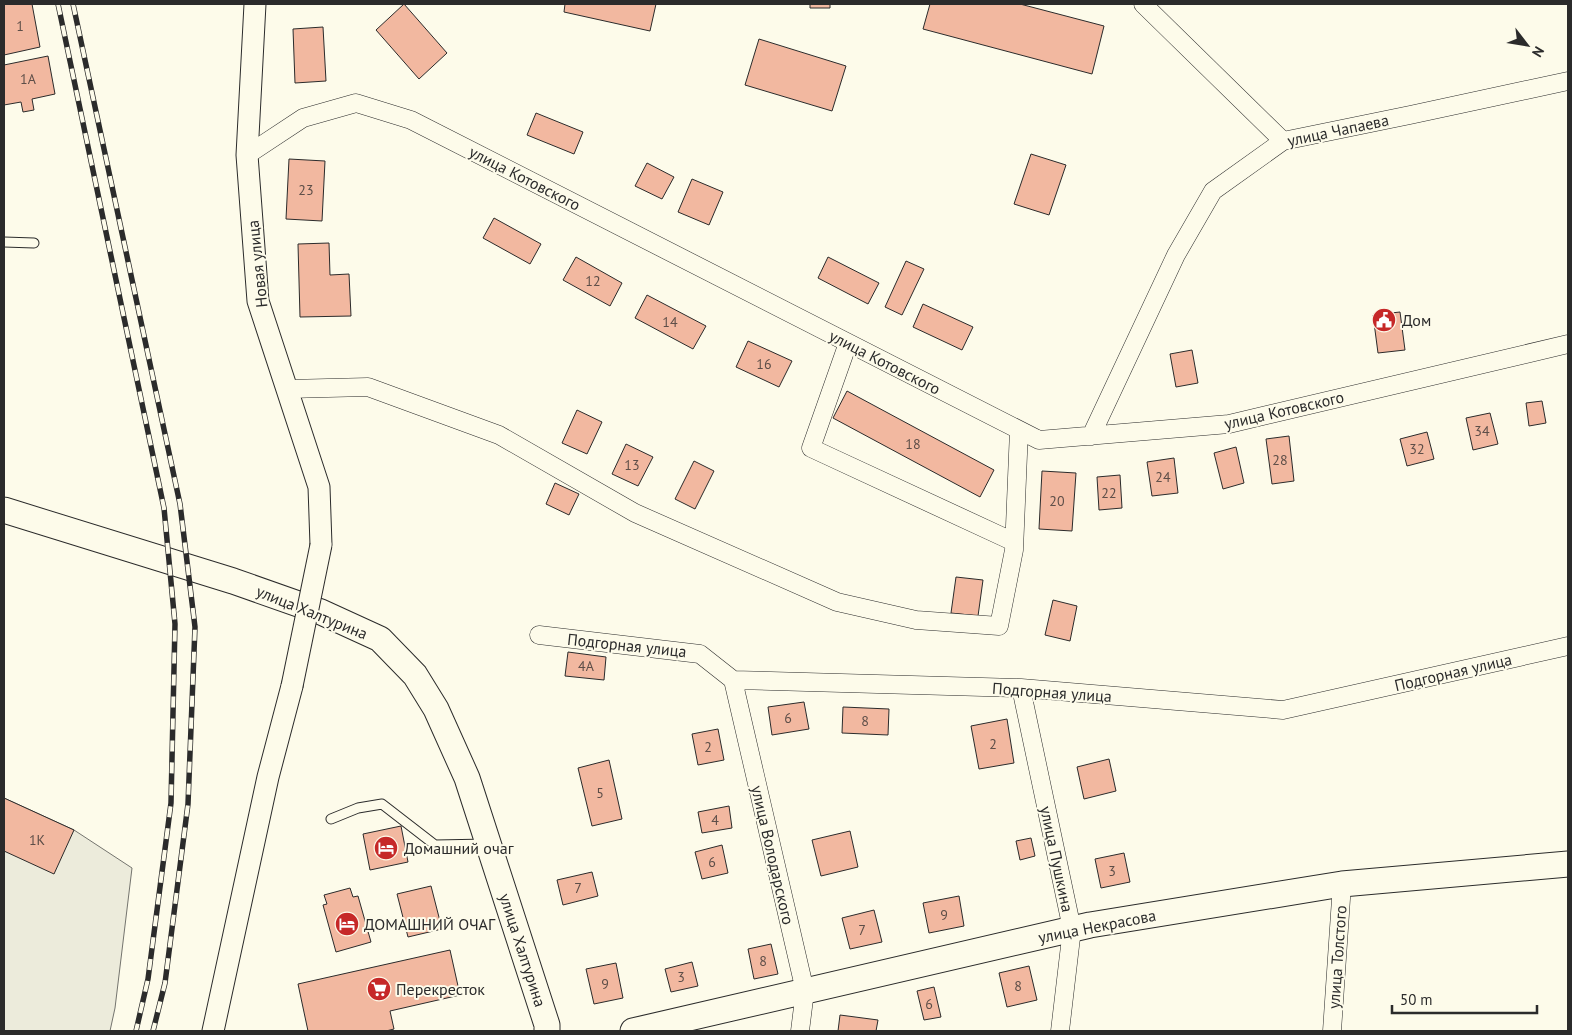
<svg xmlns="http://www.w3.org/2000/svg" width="1572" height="1035" viewBox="0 0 1572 1035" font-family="'PT Sans',sans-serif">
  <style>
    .green { fill: #ecebdb; stroke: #74746e }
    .building { fill: #f2b8a0; stroke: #2b2b2b }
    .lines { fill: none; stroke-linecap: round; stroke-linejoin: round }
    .service-casing { stroke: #2b2b2b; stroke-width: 11 }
    .minor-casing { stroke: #2b2b2b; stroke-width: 19 }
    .tertiary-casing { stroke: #2b2b2b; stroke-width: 23 }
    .secondary-casing { stroke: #2b2b2b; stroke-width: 27 }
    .service { stroke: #fdfbea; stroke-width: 9 }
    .minor { stroke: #fdfbea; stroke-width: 18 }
    .tertiary { stroke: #fdfbea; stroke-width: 21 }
    .secondary { stroke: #fdfbea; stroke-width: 25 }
    .rail-casing { stroke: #2b2b2b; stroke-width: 5.5 }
    .rail { stroke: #fdfbea; stroke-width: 4; stroke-dasharray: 11; stroke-linecap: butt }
    .tertiary-bridge-casing { stroke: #2b2b2b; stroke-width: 23; stroke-linecap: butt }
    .tertiary-bridge { stroke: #fdfbea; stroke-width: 21 }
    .labels { text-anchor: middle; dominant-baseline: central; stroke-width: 4; stroke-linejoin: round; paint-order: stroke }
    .number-label { font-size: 14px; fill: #5d4e48 }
    .street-label { font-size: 16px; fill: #2b2b2b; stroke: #fdfbea }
    .poi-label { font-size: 16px; fill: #2b2b2b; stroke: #fdfbea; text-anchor: start }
  </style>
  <rect width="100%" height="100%" fill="#fdfbea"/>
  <path class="green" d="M4,798L74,830L132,868L115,1008L110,1031H4Z"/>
  <path class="building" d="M4,4H32L40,47L4,55Z
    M404,4L447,53L419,79L376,30Z
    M565,4H656L650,31L564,12Z
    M810,4H830V8H810Z
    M930,4H1020L1104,26L1092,74L923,29Z
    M323,27L326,81L295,83L293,29Z
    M759,39L846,66L832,111L745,85Z
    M48,56L55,94L32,99L34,110L23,112L21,102L4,105V65Z
    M536,113L583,132L574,154L527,135Z
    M1031,154L1066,165L1049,215L1014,204Z
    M289,159L325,161L322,221L286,219Z
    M647,163L674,177L662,199L635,186Z
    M692,179L723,192L709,225L678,212Z
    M494,218L541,244L530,264L483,238Z
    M329,243L330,275L349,274L351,316L300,317L298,244Z
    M576,257L622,283L610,306L563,280Z
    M828,257L879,283L868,304L818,278Z
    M906,261L924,269L902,315L885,307Z
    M647,295L706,326L693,349L635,318Z
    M923,304L973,327L962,350L913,327Z
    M1400,312L1405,350L1378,353L1373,315Z
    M748,341L792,361L779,387L736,367Z
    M1192,350L1198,383L1176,387L1170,354Z
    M847,391L994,470L980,497L833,418Z
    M1542,401L1546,423L1529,426L1526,403Z
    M577,410L602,422L587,454L562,443Z
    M1490,413L1498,444L1473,450L1466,418Z
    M1427,432L1434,459L1407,466L1400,439Z
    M1289,436L1294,481L1272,484L1266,439Z
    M626,444L653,457L638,486L612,474Z
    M1236,447L1244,483L1223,489L1214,453Z
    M1174,458L1178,493L1152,496L1147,462Z
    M694,461L714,471L695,509L675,499Z
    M1042,471L1076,473L1072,531L1039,529Z
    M1120,475L1122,508L1099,510L1097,477Z
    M555,483L579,494L569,515L546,504Z
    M956,577L983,580L978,616L951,613Z
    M1053,600L1077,606L1070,641L1045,635Z
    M568,652L606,657L604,680L565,676Z
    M804,702L809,729L772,735L768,707Z
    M843,707L889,709L888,735L842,733Z
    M1007,719L1014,763L979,769L971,726Z
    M718,729L724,760L698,765L692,734Z
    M1109,759L1116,791L1084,799L1077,767Z
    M609,760L622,819L592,826L578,768Z
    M4,798L74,830L54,874L4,851Z
    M729,806L732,828L702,833L698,812Z
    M401,826L408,862L370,870L363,834Z
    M850,831L858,867L821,876L812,840Z
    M1031,838L1035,856L1020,860L1016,841Z
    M722,845L728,873L702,879L695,852Z
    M1124,853L1130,882L1101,888L1095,859Z
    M592,872L598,896L563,905L557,880Z
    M431,886L442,929L408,937L397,894Z
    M350,888L353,897L358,896L371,942L336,952L323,905L327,904L324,895Z
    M959,896L964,926L929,933L923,903Z
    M874,910L882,942L850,949L842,918Z
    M771,944L778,974L754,979L748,949Z
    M450,950L460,995L390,1011L394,1029L386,1031H308L298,984Z
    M692,962L698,986L671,992L665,969Z
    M616,963L623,998L594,1004L586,969Z
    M1029,966L1037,1000L1007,1007L999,973Z
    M934,987L941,1017L924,1020L917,991Z
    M840,1015L878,1020L876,1031H838Z"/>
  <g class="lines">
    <g class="service-casing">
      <path id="service" d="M4,242L34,243
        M331,819L358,808L382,804L435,845L488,844"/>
    </g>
    <g class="minor-casing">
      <path id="minor" d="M1143,4L1283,141
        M247,155L303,118L356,103L411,120L1039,440L1229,424L1568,344
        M848,343L811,448L1014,542
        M287,389L368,387L499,435L635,513L837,602L916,620L999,626L1014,550L1019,430
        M1091,436L1176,255L1213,191L1283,141L1410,115L1568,81
        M539,635L700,654L733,680L1021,688L1283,710L1568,646
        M733,680L805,991L800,1031
        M1021,688L1072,929L1060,1031
        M1332,1031L1342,884"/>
    </g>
    <g class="tertiary-casing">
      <path id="tertiary" d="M255,4L247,155L258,301L319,487L321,545
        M213,1031L268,777L292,686"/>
    </g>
    <g class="secondary-casing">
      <path id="secondary" d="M4,510L233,581L321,612L380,639L415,675L436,709L467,778L547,1025V1031
        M633,1031L1090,925L1342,884L1568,864"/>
    </g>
    <use href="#service" class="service"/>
    <use href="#minor" class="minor"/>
    <use href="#tertiary" class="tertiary"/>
    <use href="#secondary" class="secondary"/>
    <g class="rail-casing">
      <path id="rail" d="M58,4L164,508L175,624L171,803L148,979L136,1031
        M73,4L180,504L195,627L188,804L165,983L153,1031"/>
    </g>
    <use href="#rail" class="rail"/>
    <g class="tertiary-bridge-casing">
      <path id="tertiary-bridge" d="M292,686L321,545"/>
    </g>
    <use href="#tertiary-bridge" class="tertiary-bridge"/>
  </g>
  <defs>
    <g id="civic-disc" transform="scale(1.25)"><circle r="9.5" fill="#c62828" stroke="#fdfbea"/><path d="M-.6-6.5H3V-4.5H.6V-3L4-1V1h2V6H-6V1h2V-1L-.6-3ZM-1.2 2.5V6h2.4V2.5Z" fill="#fff"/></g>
    <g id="hotel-disc" transform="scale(1.25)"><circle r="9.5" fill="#c62828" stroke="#fdfbea"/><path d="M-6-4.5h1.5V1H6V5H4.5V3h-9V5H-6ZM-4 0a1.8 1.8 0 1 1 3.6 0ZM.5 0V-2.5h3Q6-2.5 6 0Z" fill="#fff"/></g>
    <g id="supermarket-disc" transform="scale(1.25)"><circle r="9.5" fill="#c62828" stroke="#fdfbea"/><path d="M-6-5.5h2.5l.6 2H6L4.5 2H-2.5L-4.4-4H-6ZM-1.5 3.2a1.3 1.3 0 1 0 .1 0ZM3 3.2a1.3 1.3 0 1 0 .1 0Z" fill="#fff"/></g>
  </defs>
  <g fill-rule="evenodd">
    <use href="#civic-disc" x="1384" y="320"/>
    <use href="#hotel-disc" x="386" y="848"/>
    <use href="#hotel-disc" x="347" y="924"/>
    <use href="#supermarket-disc" x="379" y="989"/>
  </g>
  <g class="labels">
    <g class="number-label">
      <text x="20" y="26">1</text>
      <text x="28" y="79">1А</text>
      <text x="306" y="190">23</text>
      <text x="593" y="281">12</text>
      <text x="670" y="322">14</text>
      <text x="764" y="364">16</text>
      <text x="1482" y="431">34</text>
      <text x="913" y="444">18</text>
      <text x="1417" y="449">32</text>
      <text x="1280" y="460">28</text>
      <text x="632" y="465">13</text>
      <text x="1163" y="477">24</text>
      <text x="1109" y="493">22</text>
      <text x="1057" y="501">20</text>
      <text x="586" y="666">4А</text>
      <text x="788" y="718">6</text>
      <text x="865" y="721">8</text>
      <text x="993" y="744">2</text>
      <text x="708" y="747">2</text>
      <text x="600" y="793">5</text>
      <text x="715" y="820">4</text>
      <text x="37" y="840">1К</text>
      <text x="712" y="862">6</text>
      <text x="1112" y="871">3</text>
      <text x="578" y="888">7</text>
      <text x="944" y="915">9</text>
      <text x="862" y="930">7</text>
      <text x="763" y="961">8</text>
      <text x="681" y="977">3</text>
      <text x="605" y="984">9</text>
      <text x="1018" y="986">8</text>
      <text x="929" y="1004">6</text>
    </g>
    <g class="street-label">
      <text transform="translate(1338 130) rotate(-12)">улица Чапаева</text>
      <text transform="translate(525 178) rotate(27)">улица Котовского</text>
      <text transform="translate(257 264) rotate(-96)">Новая улица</text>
      <text transform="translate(885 362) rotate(27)">улица Котовского</text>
      <text transform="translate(1284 410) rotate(-13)">улица Котовского</text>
      <text transform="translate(312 612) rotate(22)">улица Халтурина</text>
      <text transform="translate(627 645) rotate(6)">Подгорная улица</text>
      <text transform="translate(1453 672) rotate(-13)">Подгорная улица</text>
      <text transform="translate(1052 692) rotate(4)">Подгорная улица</text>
      <text transform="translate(773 855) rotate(77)">улица Володарского</text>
      <text transform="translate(1057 859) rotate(78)">улица Пушкина</text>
      <text transform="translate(1097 926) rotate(-11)">улица Некрасова</text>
      <text transform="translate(523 950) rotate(72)">улица Халтурина</text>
      <text transform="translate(1337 957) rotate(-86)">улица Толстого</text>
    </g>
    <g class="poi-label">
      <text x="1402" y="320">Дом</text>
      <text x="404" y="848">Домашний очаг</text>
      <text x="364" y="924">ДОМАШНИЙ ОЧАГ</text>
      <text x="396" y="989">Перекресток</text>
    </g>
  </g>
  <rect width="1572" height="1035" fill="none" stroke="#2b2b2b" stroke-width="10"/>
  <g transform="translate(1527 45) rotate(121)" stroke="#fdfbea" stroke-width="4" paint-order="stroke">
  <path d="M0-4L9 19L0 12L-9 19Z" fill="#2b2b2b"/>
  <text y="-8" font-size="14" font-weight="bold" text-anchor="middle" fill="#2b2b2b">N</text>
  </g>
  <path d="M1392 1005v8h145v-8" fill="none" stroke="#2b2b2b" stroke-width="2.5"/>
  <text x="1400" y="1005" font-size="15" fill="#2b2b2b" stroke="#fdfbea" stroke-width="4" paint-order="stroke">50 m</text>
</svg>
